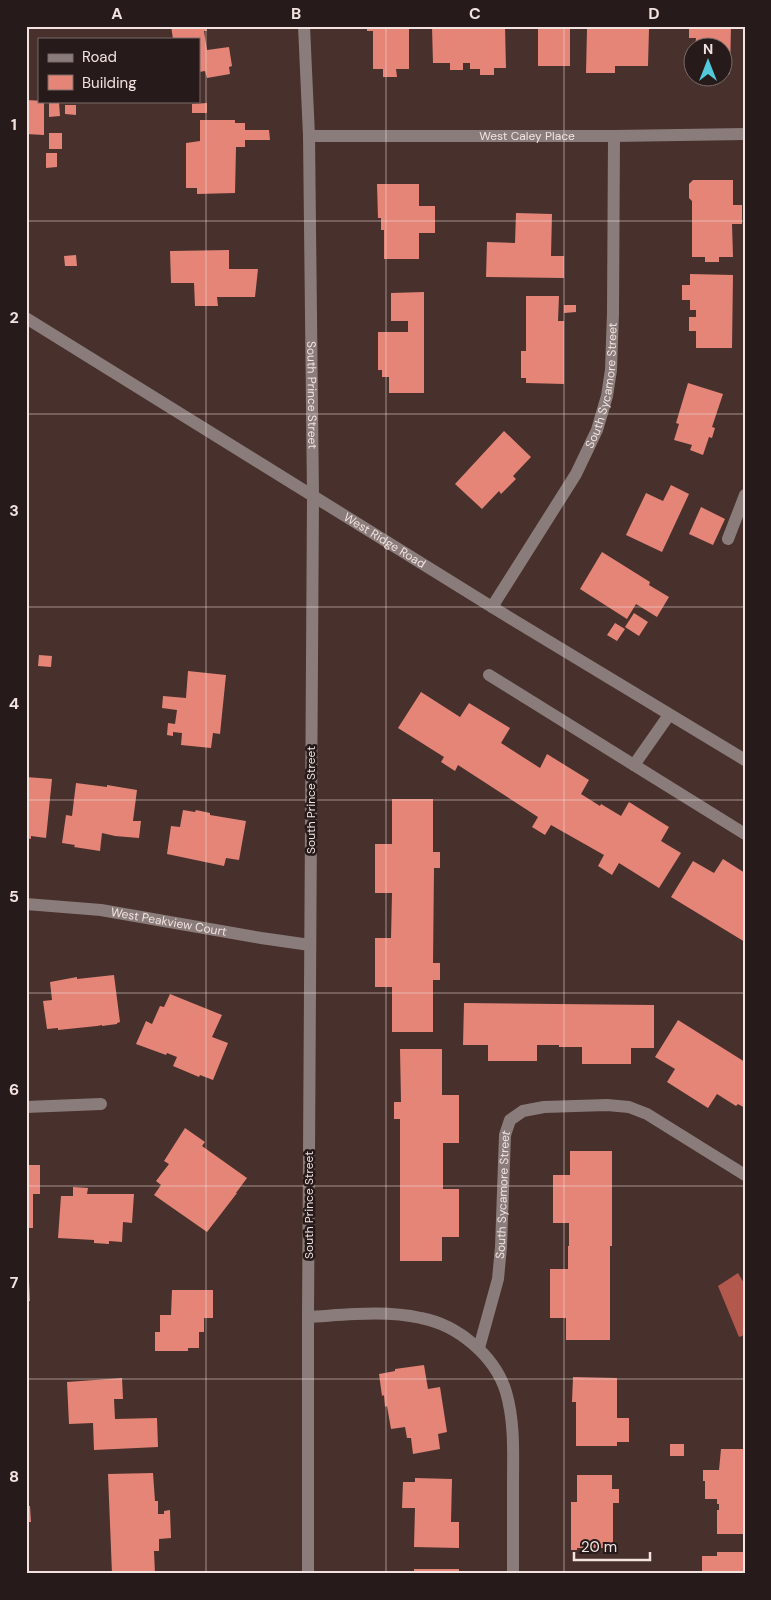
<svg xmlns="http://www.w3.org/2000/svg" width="771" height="1600" viewBox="0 0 771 1600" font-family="'DM Sans',sans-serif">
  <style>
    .water { fill: #b3584d }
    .building { fill: #e58578 }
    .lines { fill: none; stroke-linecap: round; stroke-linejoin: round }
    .minor { stroke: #897c7a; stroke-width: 12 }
    .grid { fill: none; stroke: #f2e2e0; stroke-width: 1; stroke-opacity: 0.55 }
    .labels { text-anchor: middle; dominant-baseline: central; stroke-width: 5; stroke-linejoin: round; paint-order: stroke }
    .street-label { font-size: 12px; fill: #f2e2e0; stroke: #261b1a }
    .neatline { fill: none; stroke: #f2e2e0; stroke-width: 2 }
    .grid-label { font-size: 16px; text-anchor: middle; font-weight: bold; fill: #f2e2e0 }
  </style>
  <rect width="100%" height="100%" fill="#48302c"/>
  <path class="water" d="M738,1273L745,1285V1335L739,1337L718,1286Z"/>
  <path class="building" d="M171,26H206L207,31H204L207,50L229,47L232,66L229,67L230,74L207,78L205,71L199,72V39H173Z
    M367,26H409V69H396L397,77H383V69H373V31H367Z
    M505,26L506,68H494V75H480V69H470V63H463V70H450V63H433L432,27Z
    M538,26H570V66H538Z
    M609,26H632V29H649L648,66H615V73H586L587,29H609Z
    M689,26H731L730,74H724V48H695L696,38H689Z
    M26,100L44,101V135L26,134Z
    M49,102H59L60,116L49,117Z
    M207,103V113H192V104Z
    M65,105H76V115L65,114Z
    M200,120H235V123H245V130H269L270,140H245V147H236L235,193L197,194V188H186V143L200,141Z
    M49,133H62V149H49Z
    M46,153H57V167L46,168Z
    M693,180H733V205H742V224H732L733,257H719V262H705V257H692V201L689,198V184Z
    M377,184H419V206H435V233H419V259H384V230H381V218H378Z
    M516,213L552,214L551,256H564V278L486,277L487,242L515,243Z
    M229,250V269H258L255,297H217L218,306H195L194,283H171L170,251Z
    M76,255L77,266H65L64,256Z
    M690,274L733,275L732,348H696V331H689V317H696V310H690V300H682V285H690Z
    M743,275H745V302H743Z
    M424,292V393H389V377H382V370H378V332H408V321H391V293Z
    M526,296H559L558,321H564V384L526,383V378H521V351H526Z
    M564,305H576V312L564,313Z
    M688,383L723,394L712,427L715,428L712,438L709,437L703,455L690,450L692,445L674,440L679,424L676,423Z
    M504,431L531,457L513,476L516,479L501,494L499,491L482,509L455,484Z
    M671,485L689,494L662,552L626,535L646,493L663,501Z
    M701,507L725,519L713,545L689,534Z
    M602,552L650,582L649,585L669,597L657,617L636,604L627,619L580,589Z
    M634,613L648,622L639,636L625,627Z
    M615,623L625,629L617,641L607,635Z
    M39,655L52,656L51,667L38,666Z
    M188,671L226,675L220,734L213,733L211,748L181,745L182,733L173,732V736L167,735L168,723L175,724L177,710L162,708L163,696L186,698Z
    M421,692L460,717L469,703L510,728L501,743L540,768L547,754L589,780L581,794L600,806L601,804L621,816L629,802L669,827L661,841L681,853L659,888L619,863L612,875L598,866L604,855L551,825L545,835L532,827L538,817L458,765L455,771L441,762L444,757L398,728Z
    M26,777L52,779L46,838L31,836V839L26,838Z
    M76,783L107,787V785L137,790L133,821H141L139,838L115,836L102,833L100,851L74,847L75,845L62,843L66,815L72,816Z
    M392,799H433V852H440V868H434L433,963H440V980H433V1032H392V987H375V938H391L392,893H375V844H392Z
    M183,810L195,812L196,810L210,813V815L246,821L239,860L226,858L224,866L167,854L171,826L180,827Z
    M723,859L745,873V942L671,897L693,861L714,873Z
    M114,975L120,1022L117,1023V1024L102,1026V1025L97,1026L58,1030V1028L47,1029L43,1001L52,1000L50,982L77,977V979Z
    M170,994L222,1015L212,1037L228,1043L213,1080L200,1075L199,1077L173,1066L177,1057L167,1053L166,1055L136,1044L146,1021L152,1024L160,1006L164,1007Z
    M464,1003L654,1005V1048H631V1064H582V1047H559V1045H537V1061H488V1045H463Z
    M678,1020L745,1062V1108L738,1104L736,1106L717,1094L708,1108L667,1082L675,1069L655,1057Z
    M400,1049H442V1095H459V1143H443V1189H459V1237H442V1261H400V1119H394V1102H401Z
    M185,1128L205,1142L202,1146L247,1178L236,1193H237L207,1232L154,1195L161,1185L156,1181L169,1164L164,1161Z
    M570,1151H612V1246H610V1340H566V1318H550V1269H568V1246H569V1223H553V1175H570Z
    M26,1165H40V1194H33V1228H26Z
    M73,1187L88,1188L87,1194H134L132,1223L123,1222L122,1242L109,1241V1244L94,1243V1240L58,1238L61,1196H73Z
    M26,1280H29L30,1301H26Z
    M172,1290H213V1318H204V1332H199V1348H188V1351H155V1332H160V1315H171Z
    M424,1365L428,1389L440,1387L447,1432L438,1434L440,1449L413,1454L411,1438H407L405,1427L391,1429L387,1406L385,1407L384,1395L382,1396L379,1374L395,1371V1369Z
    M573,1377L617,1378V1418H629V1442H617V1446H576V1402H572Z
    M122,1378L123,1399H114L115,1419L157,1418L158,1447L94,1450L93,1423L69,1424L67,1382Z
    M670,1444H684V1456H670Z
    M721,1449H745V1534H717V1510H719V1504H717V1499H705V1481H703V1470H719Z
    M153,1473L155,1501H158V1514H164V1511L170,1510L171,1538L159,1539V1551H154L155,1574H112L108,1474Z
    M577,1475H612V1489H619V1503H613V1548H577V1550H571V1502H577Z
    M415,1478L452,1479L451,1522H459V1548L414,1547L415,1508H402L403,1482H415Z
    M26,1506H30L31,1522H26Z
    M717,1552H745V1574H702V1556H717Z
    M414,1569H459V1574H414Z"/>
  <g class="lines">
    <g class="minor">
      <path id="s1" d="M304,26L309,136L313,496L308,1317V1574"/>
      <path id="s2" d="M309,136H614L745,134"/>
      <path id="s3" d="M26,318L492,607L745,760"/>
      <path d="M728,539L745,495"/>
      <path id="s4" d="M492,607L576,474L597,430L607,396L611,370L613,313L614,136"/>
      <path d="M489,675L745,834"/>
      <path d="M634,765L669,715"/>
      <path id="s5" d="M26,904L101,910L261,938L310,945"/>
      <path d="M26,1107L101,1104"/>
      <path d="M308,1317C345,1315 384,1310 421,1318C458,1325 495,1356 506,1392C515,1423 513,1455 513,1486C513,1516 513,1545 513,1574"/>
      <path id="s6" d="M479,1348L498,1279L501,1247L505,1135L510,1120L523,1111L544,1107L607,1105L629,1107L647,1114L745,1175"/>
    </g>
  </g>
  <path class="grid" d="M206,26V1574M386,26V1574M564,26V1574M26,221H745M26,414H745M26,607H745M26,800H745M26,993H745M26,1186H745M26,1379H745"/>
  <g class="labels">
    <g class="street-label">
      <text stroke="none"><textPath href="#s2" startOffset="218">West Caley Place</textPath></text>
      <text stroke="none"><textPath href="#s4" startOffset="251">South Sycamore Street</textPath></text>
      <text stroke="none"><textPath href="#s1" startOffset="369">South Prince Street</textPath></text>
      <text stroke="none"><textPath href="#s3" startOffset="422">West Ridge Road</textPath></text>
      <text transform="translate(311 800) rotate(-90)">South Prince Street</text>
      <text stroke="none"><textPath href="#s5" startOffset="144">West Peakview Court</textPath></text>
      <text stroke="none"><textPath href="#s6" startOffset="156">South Sycamore Street</textPath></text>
      <text transform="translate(309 1205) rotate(-90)">South Prince Street</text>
    </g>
  </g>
  <rect width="771" height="1600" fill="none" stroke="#261b1a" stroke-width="55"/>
  <rect x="38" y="38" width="162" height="65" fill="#261b1a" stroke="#786b69"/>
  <rect x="48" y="54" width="25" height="8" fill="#897c7a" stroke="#786b69"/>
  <text x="82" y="62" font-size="15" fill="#f2e2e0">Road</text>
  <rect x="48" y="75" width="25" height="15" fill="#e58578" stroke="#786b69"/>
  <text x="82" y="88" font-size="15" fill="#f2e2e0">Building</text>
  <g transform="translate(708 62)"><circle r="24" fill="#261b1a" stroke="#786b69"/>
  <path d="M0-4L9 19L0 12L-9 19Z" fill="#53cadc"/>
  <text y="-8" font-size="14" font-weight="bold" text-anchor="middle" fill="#f2e2e0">N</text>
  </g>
  <path d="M574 1552v8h76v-8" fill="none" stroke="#f2e2e0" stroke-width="2.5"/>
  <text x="581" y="1552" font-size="15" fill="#f2e2e0" stroke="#261b1a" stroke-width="4" paint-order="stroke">20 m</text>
  <rect x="28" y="28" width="716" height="1544" class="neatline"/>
  <g class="grid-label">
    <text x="117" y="19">A</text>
    <text x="296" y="19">B</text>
    <text x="475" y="19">C</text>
    <text x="654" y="19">D</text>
    <text x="14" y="130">1</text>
    <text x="14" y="323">2</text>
    <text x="14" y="516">3</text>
    <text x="14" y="709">4</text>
    <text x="14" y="902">5</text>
    <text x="14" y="1095">6</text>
    <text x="14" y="1288">7</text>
    <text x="14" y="1482">8</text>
  </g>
</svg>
